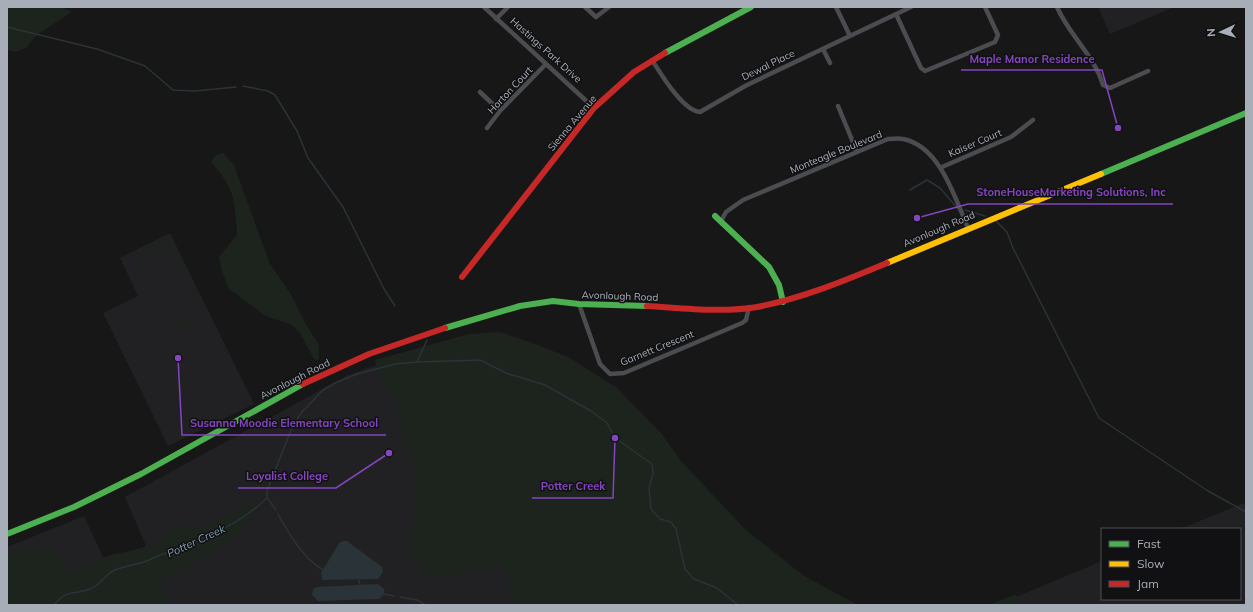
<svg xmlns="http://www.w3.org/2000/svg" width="1253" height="612" viewBox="0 0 1253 612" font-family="Mulish,sans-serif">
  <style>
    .built { fill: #212123 }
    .green { fill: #1d241e; fill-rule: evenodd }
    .water { fill: #2a3338 }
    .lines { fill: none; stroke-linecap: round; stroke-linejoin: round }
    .stream { stroke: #2a3338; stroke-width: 1.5 }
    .street { stroke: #4b4c50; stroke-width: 4.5 }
    .fast { stroke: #4caf50; stroke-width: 6 }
    .slow { stroke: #ffc107; stroke-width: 6 }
    .jam { stroke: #c62828; stroke-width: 6 }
    .labels { text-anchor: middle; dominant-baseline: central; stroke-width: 3; stroke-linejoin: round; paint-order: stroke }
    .street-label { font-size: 10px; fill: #a8aeb8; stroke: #111113 }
    .water-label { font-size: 11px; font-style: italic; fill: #809db2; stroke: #111113 }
    .leader { fill: none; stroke: #8446be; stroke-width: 1.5 }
    .callout-dot { fill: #8446be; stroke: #111113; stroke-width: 1.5 }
    .callout-label { font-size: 11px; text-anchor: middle; font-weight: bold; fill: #8446be; stroke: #111113; stroke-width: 3; stroke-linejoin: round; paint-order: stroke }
  </style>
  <rect width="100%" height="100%" fill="#171717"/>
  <path class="built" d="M1098,7H1175L1110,34Z
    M170,233L254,404L168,446L103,313L138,296L120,258Z
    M385,362L622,605H7V547L84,516L106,564L146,546L125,497L348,375Z
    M1244,503L1246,508V605H997L1102,561V599H1240V529H1180Z"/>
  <path class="green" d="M7,7H62L72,12L37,35L26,48L16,52L7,50Z
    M223,153L234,165L270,264L292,296L304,321L319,345V360L314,359L300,333L290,324L266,316L229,289L222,271L219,257L237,235C235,200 235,189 211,162L216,155Z
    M167,242L175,247L201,302C200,316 188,333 171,325C161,319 156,304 152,294C140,268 127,246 167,242ZM164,245L173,250L198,298C199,307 198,316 189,320C184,323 177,324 171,321C160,316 148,278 142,266C143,252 150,246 164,245Z
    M500,332L538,345L570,358L617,388L661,433L681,461L745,529L804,576L858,605H514L505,568L502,565L425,580L411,553L417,478L395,401L378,375L375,360L469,334Z
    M252,505L250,520L229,541L195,563L159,581L167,605H7V552L28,546L54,551L68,571L111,555L147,547L176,525L207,528C214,520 219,514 230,516L242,506Z
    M1016,594L1019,602L1016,605H989Z"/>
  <path class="water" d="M344,541H347L382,567L383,572L378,579L322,580L321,573L340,542Z
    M378,584L384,589C385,594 383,597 378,599L318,601L312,595L313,589L317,587Z"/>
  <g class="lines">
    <path class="stream" d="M7,27L97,49L145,66L173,90L195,91L236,87
      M243,86L268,91L275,95L297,131L308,158L343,207L384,289L395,306
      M910,190L927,180L940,188L958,209
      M965,210L985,216
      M995,220L1007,232L1013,248L1099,418L1208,491L1246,512
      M417,362L427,340
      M268,499L276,510
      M278,514C289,534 303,558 323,570
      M359,580L360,585
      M384,594L394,596
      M400,597L417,600L426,605
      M54,605C68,588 73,596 90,589C99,586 103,578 111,572C122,565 141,566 155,557C196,542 234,529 267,498V491L293,425L302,412L323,390L335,383L357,374L395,364L417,362L480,360L506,373L545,385L591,411L607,423L615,438L652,464L653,474L649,488L651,509L660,519L671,522L676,529L685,569L694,579L717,588L738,605"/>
    <path class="street" d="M484,7L594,108
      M585,7L596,17L609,7
      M836,7L850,36
      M1057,7C1069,35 1094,55 1103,85L1110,88L1148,71
      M896,14L921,68L925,71L995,42L998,35L985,7
      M496,19L508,7
      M823,49L830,63
      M652,60C661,74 683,111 700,112L747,85L911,7
      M480,92L500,111
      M838,106L857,152
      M487,128L500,111L546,64
      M942,167L1011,137L1033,120
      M721,221L726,212L743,200L888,139C893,139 899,138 903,139C940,146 955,198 968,228
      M579,304L600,364L610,374L624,373L742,323L746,320L749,307"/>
    <path class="fast" d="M665,53L751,7
      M1101,174L1246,113
      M715,216L769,267L779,285L783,302
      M445,328L520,306L553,301L579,304L647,306
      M7,534L74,507L141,474L303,384"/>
    <path class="slow" d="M887,263L1101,174"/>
    <path class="jam" d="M462,277L594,108L634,72L665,53
      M647,306C682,308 722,313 757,307C803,298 844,281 887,263
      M303,384L369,354L445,328"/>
  </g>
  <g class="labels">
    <g class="street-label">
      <text transform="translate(546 50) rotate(42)">Hastings Park Drive</text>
      <text transform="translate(768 65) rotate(-26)">Dewal Place</text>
      <text transform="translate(510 90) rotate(-47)">Horton Court</text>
      <text transform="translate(572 123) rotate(-50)">Sienna Avenue</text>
      <text transform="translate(975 143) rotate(-23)">Kaiser Court</text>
      <text transform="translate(836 152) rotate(-22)">Monteagle Boulevard</text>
      <text transform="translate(939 229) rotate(-23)">Avonlough Road</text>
      <text transform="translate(620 296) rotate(2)">Avonlough Road</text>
      <text transform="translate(657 348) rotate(-22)">Garnett Crescent</text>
      <text transform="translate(295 379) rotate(-27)">Avonlough Road</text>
    </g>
    <g class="water-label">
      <text transform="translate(196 541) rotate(-25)">Potter Creek</text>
    </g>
  </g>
  <path class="leader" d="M1118 128L1102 70H961M917 218L968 204H1173M178 358L182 435H386M389 453L336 488H238M615 438L613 498H532"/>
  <g class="callout-dot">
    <circle cx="1118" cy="128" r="4"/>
    <circle cx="917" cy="218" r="4"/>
    <circle cx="178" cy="358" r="4"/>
    <circle cx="389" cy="453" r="4"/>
    <circle cx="615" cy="438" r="4"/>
  </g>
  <g class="callout-label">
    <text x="1032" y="63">Maple Manor Residence</text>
    <text x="1071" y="196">StoneHouseMarketing Solutions, Inc</text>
    <text x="284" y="427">Susanna Moodie Elementary School</text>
    <text x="287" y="480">Loyalist College</text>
    <text x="573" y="490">Potter Creek</text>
  </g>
  <rect width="1253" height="612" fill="none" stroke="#a8aeb8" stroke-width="16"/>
  <rect x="1101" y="528" width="140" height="72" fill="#111113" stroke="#4d5055"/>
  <rect x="1109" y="541" width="20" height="6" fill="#4caf50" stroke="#4d5055"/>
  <text x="1137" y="548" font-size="12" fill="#a8aeb8">Fast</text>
  <rect x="1109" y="561" width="20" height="6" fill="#ffc107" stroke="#4d5055"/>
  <text x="1137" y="568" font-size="12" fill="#a8aeb8">Slow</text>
  <rect x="1109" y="581" width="20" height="6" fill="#c62828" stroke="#4d5055"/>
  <text x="1137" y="588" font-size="12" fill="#a8aeb8">Jam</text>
  <g transform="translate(1221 32) rotate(266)" stroke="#111113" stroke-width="3" paint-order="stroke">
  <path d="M0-3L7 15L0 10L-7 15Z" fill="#a8aeb8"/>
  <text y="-6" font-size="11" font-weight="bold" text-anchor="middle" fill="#a8aeb8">N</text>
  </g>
</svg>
